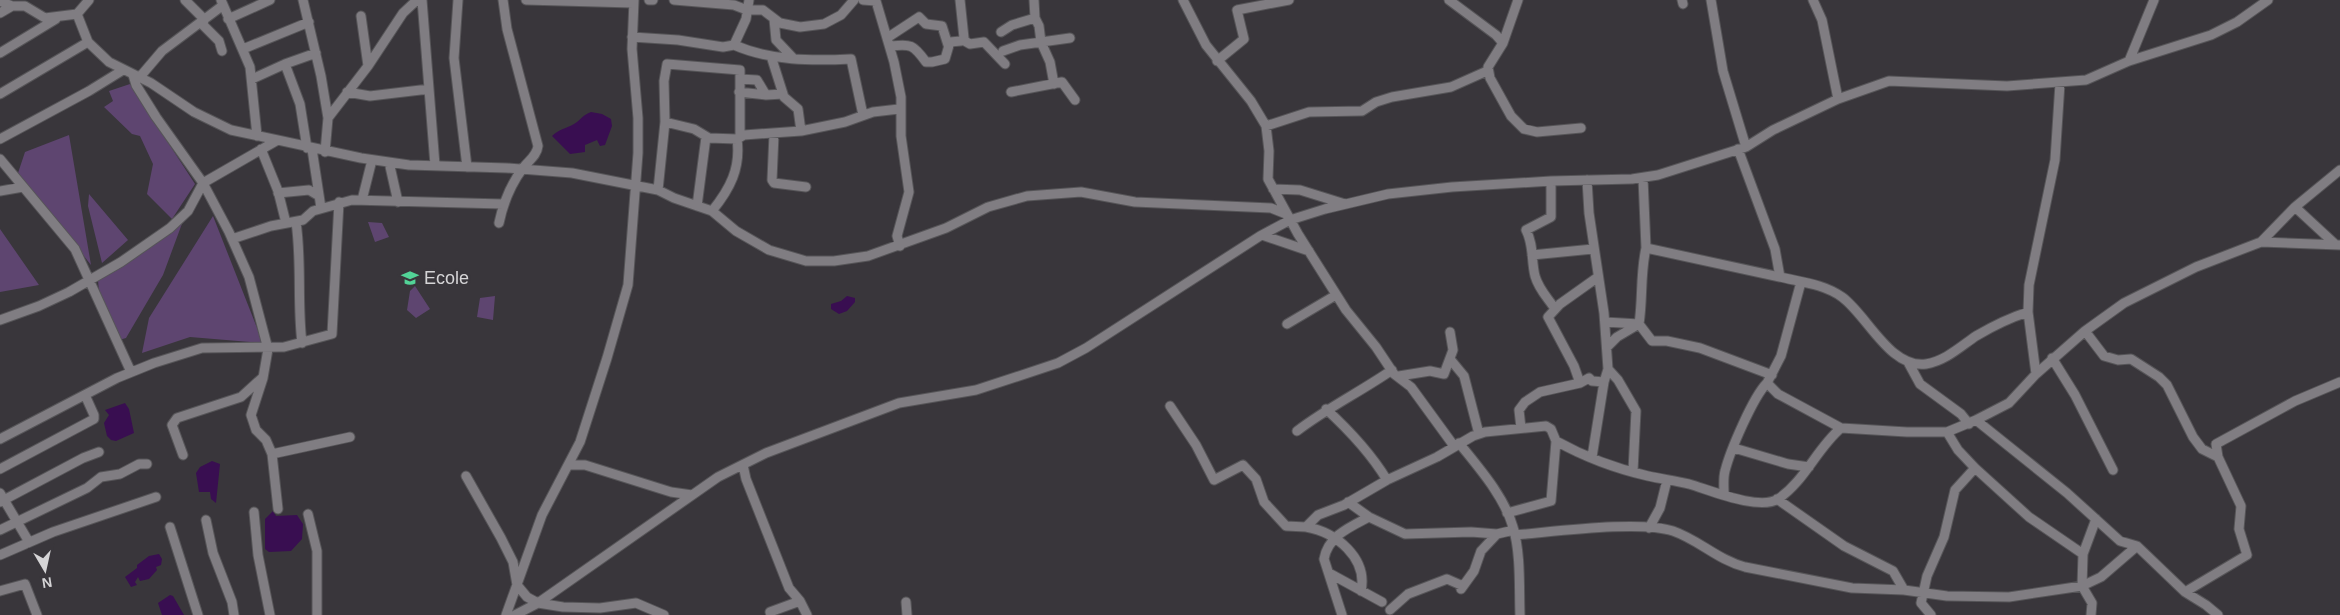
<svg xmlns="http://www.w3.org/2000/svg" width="2340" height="615" viewBox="0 0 2340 615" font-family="Arial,sans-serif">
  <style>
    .green { fill: #5e4570 }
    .water { fill: #390e51 }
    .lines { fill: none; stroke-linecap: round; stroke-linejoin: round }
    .street-casing { stroke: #565558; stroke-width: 11 }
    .street { stroke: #807d82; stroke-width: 9 }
    .labels { text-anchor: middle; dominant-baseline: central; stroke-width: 4.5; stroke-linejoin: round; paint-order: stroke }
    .poi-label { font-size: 18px; fill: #d5d4d6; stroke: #39363b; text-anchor: start }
  </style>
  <rect width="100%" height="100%" fill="#39363b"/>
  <path class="green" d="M130,84L195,184L172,219L147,194L153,164L140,136L132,134L104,107L113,101L109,91Z
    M69,135L91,265L18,173L25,152Z
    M89,194L128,240L102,263L88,206Z
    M213,216L263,343L190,337L142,353L149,318Z
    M183,221L163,275L126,338L119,340L99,292L98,280Z
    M368,222L382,223L389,237L375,242Z
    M0,229L39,285L0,292Z
    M415,286L430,309L416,318L407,310L410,291Z
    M495,296L493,320L477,317L480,298Z"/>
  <path class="water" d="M591,112L602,114L611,119L612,126L605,145L600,146L597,140L585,145V152L570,154L552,136C559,129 565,129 574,124C581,120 581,116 591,112Z
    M847,296L855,298V302L847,311L839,314L831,309V304L841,301Z
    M125,403L129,409L134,433L116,441L111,440L107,436L104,423L109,415L105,410Z
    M212,461L220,464L216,503L211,499L210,492H199L196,473L200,467Z
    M273,511L276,516L297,515L303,524L302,539L291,551L269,552L265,549V519Z
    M159,554L162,559L161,565L156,567L157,570L149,579L140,581L138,577L135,582L137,585L131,587L125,577L137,568V565L149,556Z
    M170,595L173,596L184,615H162L158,603Z"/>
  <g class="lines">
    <g class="street-casing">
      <path id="street" d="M89,0L77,14L88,42L109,62L151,83L194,112L231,130L361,158L409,165L507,168L572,173L658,190L674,198L712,211L736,231L769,250L806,261H834L868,256L946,228L988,207L1027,196L1081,192L1135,202L1271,208L1286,214
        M185,0L204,19L203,25L219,41L222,51
        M221,0L250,67L257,136
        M303,0L321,76L328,118
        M422,0L435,165
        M458,0L454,58L467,167
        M526,0L633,3
        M649,0H653
        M674,0L734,5L747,10H763L780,23L800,27L824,24L841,15L854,0
        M863,0L876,1L894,62L901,97V136L909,192L897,236L900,246
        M1034,0L1035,18L1039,26L1041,42L1050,62L1054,84
        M1183,0L1206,45L1251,101L1266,126L1269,151L1268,179L1298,234L1346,310L1376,347L1394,374L1411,387L1454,446
        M1449,0L1496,35L1503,43
        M1518,0L1503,43L1488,67L1490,78L1511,116L1524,129L1537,132L1581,128
        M1682,0L1683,4
        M1711,0L1723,71L1746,147
        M1813,0L1822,20L1838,99
        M0,1L12,6H25L45,18L77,14
        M0,13L12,6
        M361,16L368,66
        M228,19L270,0
        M774,19L776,40L794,59
        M1001,32L1012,25L1035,18
        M632,37L678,40L723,47L734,45L746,19L749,0
        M887,38L919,17L926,24L942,26L948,45
        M963,40L970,44L984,42L1005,64
        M734,45C771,61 812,61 851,59L863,115
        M890,46C911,44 913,44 926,62H932L945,59L950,42L961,41L964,38L960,0
        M243,49L309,22
        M1003,51L1020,45L1070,38
        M0,53L56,19
        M771,56L784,97L798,109L801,131
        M1217,61L1244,39L1237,10L1289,0
        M2129,61L2154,0
        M285,64L300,104L307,148
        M133,75L136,85L156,117L203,183L229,232L249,277L268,349L263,378L251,415L256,430L266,440L272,454L278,509
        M139,78L162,51L222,6
        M252,79L285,64L316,53
        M740,79L757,80L766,95
        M347,92L370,96L429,89
        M739,92L766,95L783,94
        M1011,92L1062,82L1075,100
        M0,94L88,42
        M665,122L694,129L709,138L737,139L744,135L801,131L845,122L873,112L899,109
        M1266,126L1309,112L1362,111L1376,102L1392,97L1451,87L1487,71
        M774,134L772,180L774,183L806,187
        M0,139L89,91L123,70
        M261,149L278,191L286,223
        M312,149L321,208
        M325,152L328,118L368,66L403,13L417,0
        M0,159L75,249L131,372
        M389,162L398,202
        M1643,178L1646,248L1780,277
        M1587,180L1589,213L1604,313L1608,369L1604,382L1592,457
        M1551,181V217L1526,230C1534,245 1531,260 1535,276C1539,290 1548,298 1555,309
        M1273,189L1300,190L1345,204
        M658,190L665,122L664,81L667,64L740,70V136
        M0,191L23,187
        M278,193L309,190L319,196
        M362,200L372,160
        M697,206L706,137
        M2295,207L2335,244
        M712,211C730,189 741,168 737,139
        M296,222C302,263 297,303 302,343
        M499,223C503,204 511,184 523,168C528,161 537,156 538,146L507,29L503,0
        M1262,235L1309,251
        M232,239L271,226L303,220L313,211L352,200L503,204
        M2261,242L2340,245
        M1532,255L1593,249
        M1801,282L1781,356L1767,383L1778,394L1841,428
        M2028,312L2029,285L2055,160L2060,83
        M0,320L39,306L69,292L121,262L170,228L188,211L203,183L276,141
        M1605,322L1639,324L1652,341H1667L1700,348L1772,375
        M1287,324L1336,295
        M2085,331L2104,356L2118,360L2131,359L2159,377L2167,385L2193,437L2202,449L2218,457
        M1607,347L1617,337L1639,324C1643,298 1640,275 1646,248
        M2052,358L2075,395L2113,470
        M1450,359L1464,376L1479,434
        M1908,362L1920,384L1961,414L1969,424
        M1608,369L1618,380L1636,411L1633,471
        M2036,374L2085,331L2124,303L2196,267L2261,242L2295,207L2340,170
        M1399,376L1430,371L1444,374L1453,350L1450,332
        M1580,383L1574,366L1548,317L1560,304L1598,277
        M1170,406L1196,445L1214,480L1243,465L1256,479L1264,502L1286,526L1306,527L1318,515L1344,505L1387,480L1437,457L1473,436L1485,432L1546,426L1551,429L1556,441C1583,456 1617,469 1648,476C1662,479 1676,481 1689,484C1710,490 1759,511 1778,499C1805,481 1817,448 1841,428L1907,432H1947L1976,420L2009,403L2036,374L2028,312C2009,318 1993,326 1976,336C1960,347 1945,361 1926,364C1890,369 1867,315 1842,297C1824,284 1801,282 1780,277L1775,249L1738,149
        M1326,409C1350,431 1370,452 1387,480
        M1976,420L2067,493L2120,541L2137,546L2185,592L2206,605L2218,615
        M1521,428L1519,410L1525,402L1540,392L1580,383L1589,378L1592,381L1604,382
        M1297,431C1327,408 1360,392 1392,370
        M0,439L117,378L154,363L202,348L284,347L332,334L339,202
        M1459,443C1479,468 1504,496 1513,527C1521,554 1519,587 1520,615
        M1734,448L1788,464L1809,467
        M272,454L350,437
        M183,455L172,425L177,418L241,397L262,378
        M570,465H585L671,492L692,495
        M743,465L746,479L789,588L800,601L807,615
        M1975,468L2029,517L2083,554L2082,586L2092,603L2091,615
        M0,469L94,419V415L85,395
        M466,476L501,538L513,562L517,585L527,597L538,603L563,607L600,608L636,603L664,615
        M0,493L29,542
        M1724,494C1724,486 1723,478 1725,471C1730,451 1753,397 1767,383
        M1777,499L1844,546L1893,571L1904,590
        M0,502L83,458L99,452
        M1348,502L1369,517L1405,534L1471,532L1497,534L1514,530
        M254,512L258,555L270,615
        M1507,513L1551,501L1556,441
        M308,514L317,551V615
        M206,520L213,553L232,602L234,615
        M170,527L198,615
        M1306,527C1336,532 1368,558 1361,591
        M1649,528L1660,508L1667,480
        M0,530L87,488L101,477L120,474L139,464H147
        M1515,535C1553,532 1639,520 1673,531C1699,540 1718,560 1745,567L1852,588L1904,590L1947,596L2009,597L2082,586L2101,577L2137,546
        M2083,554L2096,519
        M0,555L53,532L156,497
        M1329,573L1382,602
        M1461,589L1474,571L1481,551L1497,534
        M0,591L25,584L37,615
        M2185,592L2247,555L2239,529L2241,506L2218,457L2216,444L2295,401L2340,382
        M906,602L907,615
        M1390,610L1408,594L1447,579L1463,586
        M506,615L542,515L580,442L607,358L628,285L638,153V118L632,49L634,0
        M515,615L538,603L718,477L766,453L899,403L976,390L1028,373L1058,363L1086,348L1260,236L1290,220L1325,209L1388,194L1452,187L1551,181L1632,179L1658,175L1746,147L1773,130L1838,99L1889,81L2007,86L2086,80L2129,61L2211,35L2237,22L2268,0
        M771,615L770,612L800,601
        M1342,615L1324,559C1328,536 1350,527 1369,517
        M1931,615L1921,603L1927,576L1944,537L1955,490L1975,468L1958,450L1947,432"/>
    </g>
    <use href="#street" class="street"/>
  </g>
  <defs>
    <g id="school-bare" transform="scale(1.35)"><path d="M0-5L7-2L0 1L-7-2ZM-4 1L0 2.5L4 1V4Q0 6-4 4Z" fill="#52d397" stroke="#39363b" stroke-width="2.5" paint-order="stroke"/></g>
  </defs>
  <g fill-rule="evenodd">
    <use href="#school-bare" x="410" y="278"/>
  </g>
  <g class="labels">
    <g class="poi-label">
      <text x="424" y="278">Ecole</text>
    </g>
  </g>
  <g transform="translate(45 570) rotate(171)" stroke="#39363b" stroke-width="4" paint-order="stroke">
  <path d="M0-4L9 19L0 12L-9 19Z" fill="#d5d4d6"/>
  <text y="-8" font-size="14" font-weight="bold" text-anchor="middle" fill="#d5d4d6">N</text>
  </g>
</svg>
